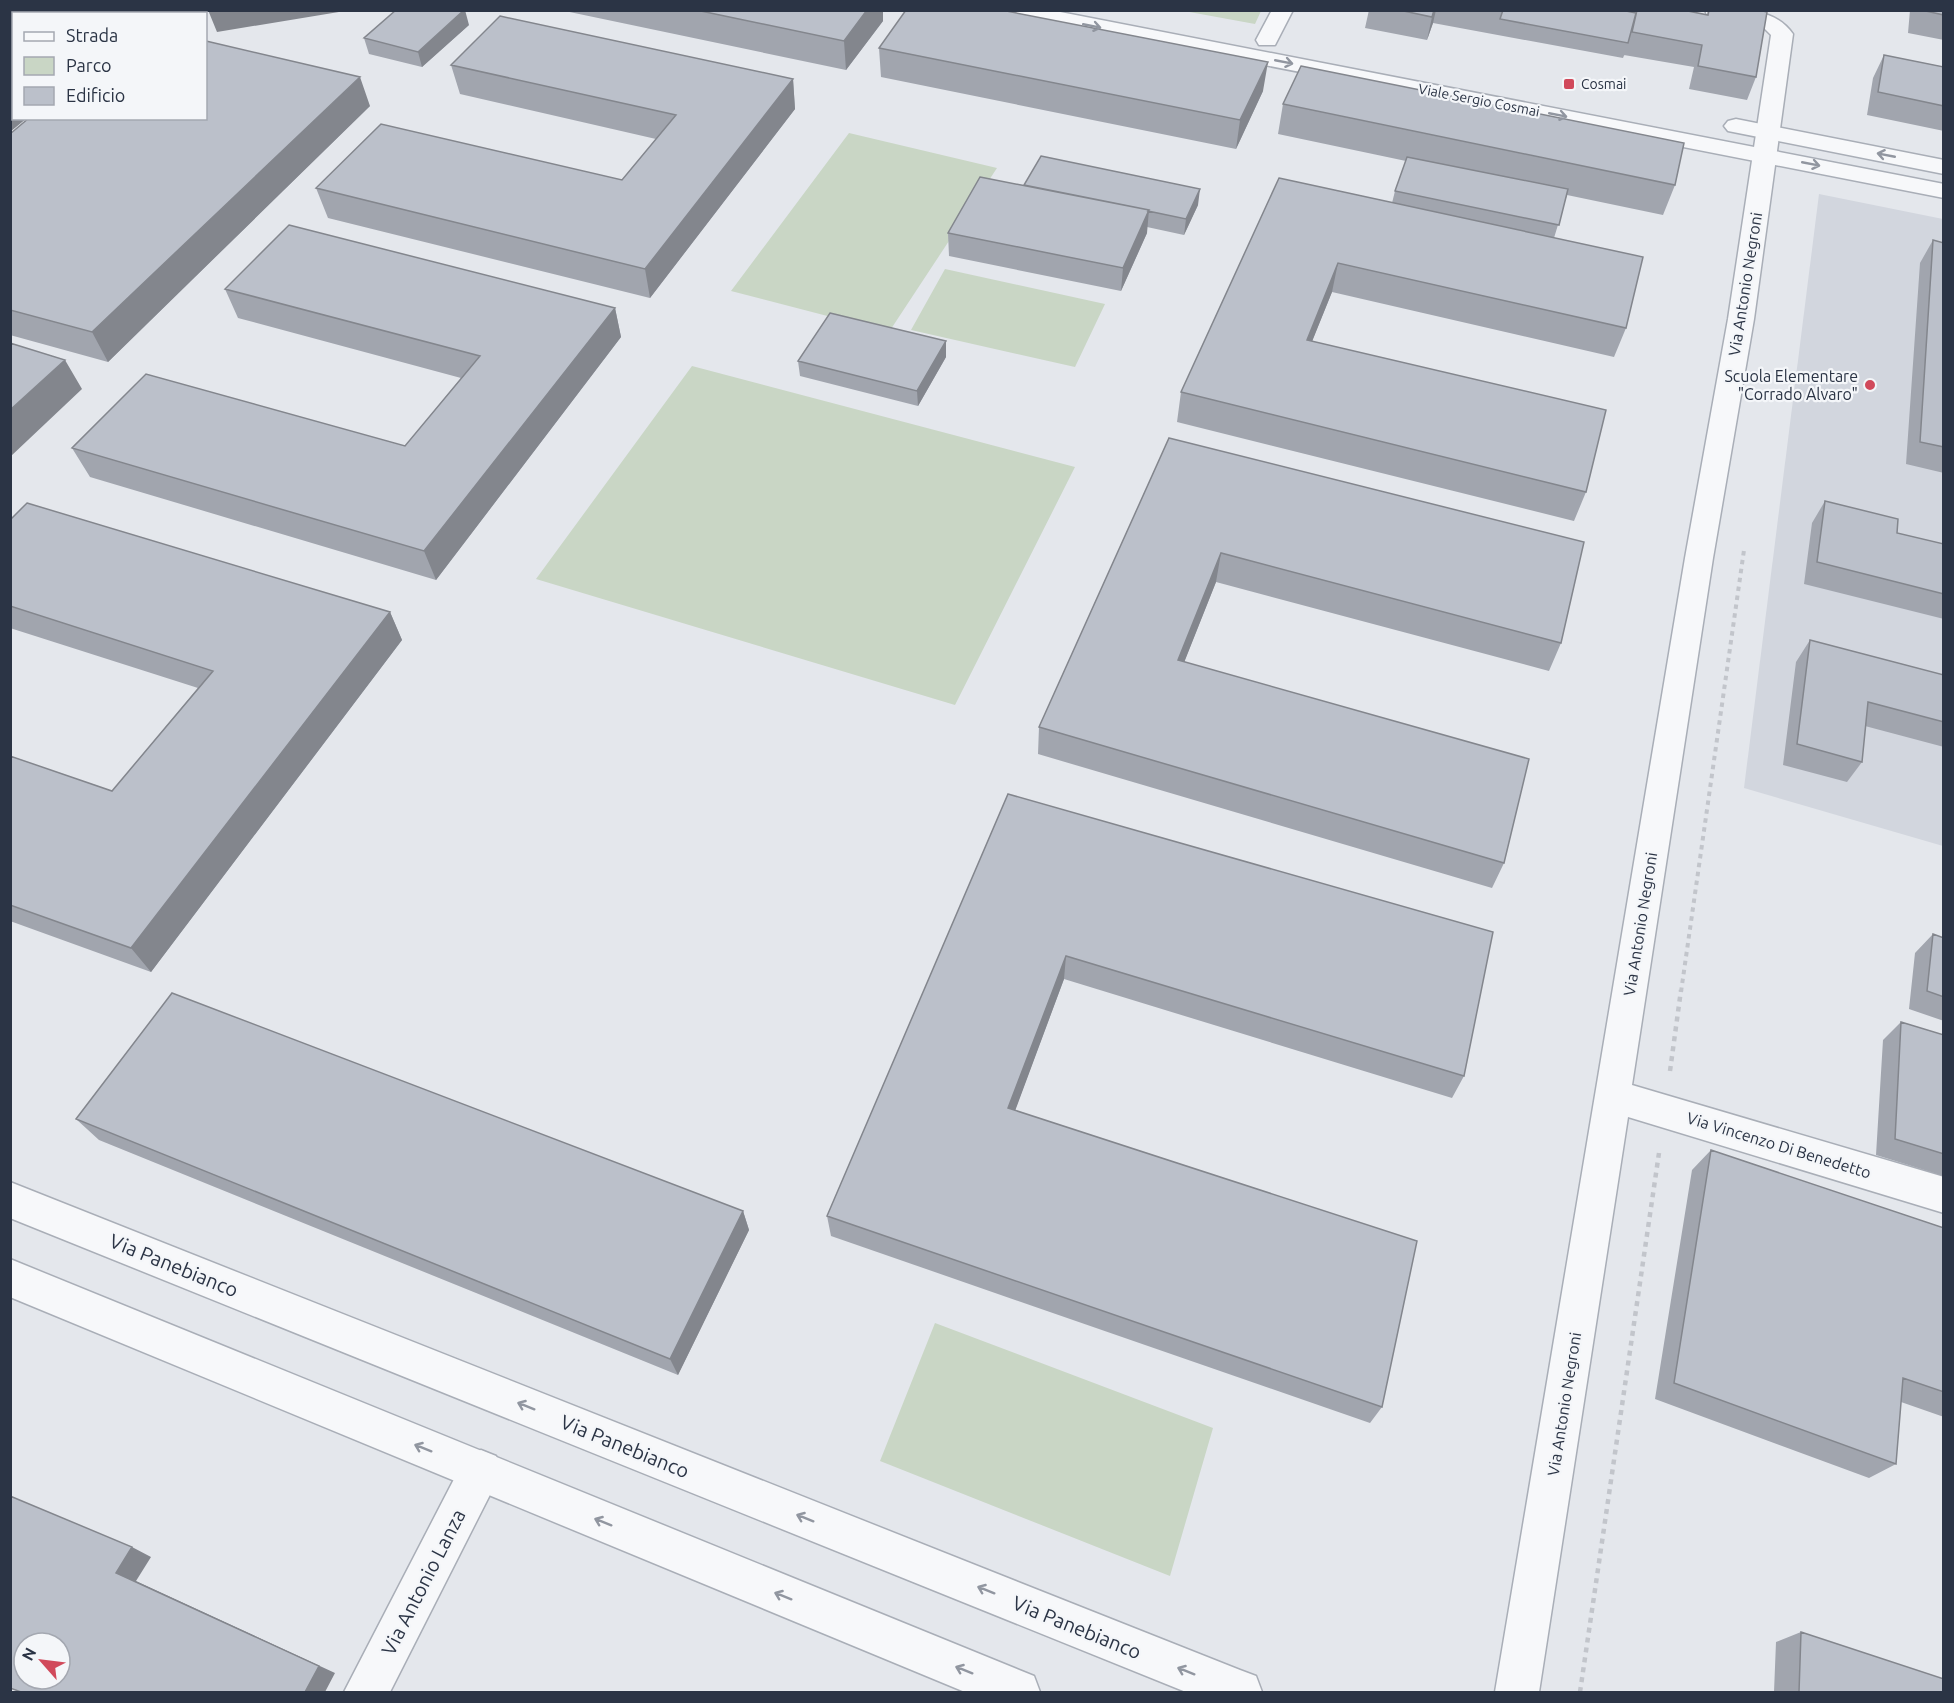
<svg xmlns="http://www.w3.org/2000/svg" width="1954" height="1703" viewBox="0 0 1954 1703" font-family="Ubuntu,sans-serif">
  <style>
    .built { fill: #d2d6de }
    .green { fill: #c9d6c5 }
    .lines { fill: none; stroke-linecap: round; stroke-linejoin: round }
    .minor-casing { stroke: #a9aeb7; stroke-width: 3 }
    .tertiary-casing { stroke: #a9aeb7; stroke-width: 3 }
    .path-far1 { stroke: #c2c5cb; stroke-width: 4; stroke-dasharray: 4.5 4.5; stroke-linecap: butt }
    .path { stroke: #c2c5cb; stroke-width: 4.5; stroke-dasharray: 5 5; stroke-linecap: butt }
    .minor { fill: #f7f8fa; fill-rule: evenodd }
    .tertiary { fill: #f7f8fa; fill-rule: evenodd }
    .wall { fill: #a1a5ae }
    .shaded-wall { fill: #83868d }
    .building { fill: #bbc0ca; stroke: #83868d; stroke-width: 1.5; fill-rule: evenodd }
    .oneway { stroke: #9196a0 }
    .poi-dot { fill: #d1495b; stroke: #f4f6f9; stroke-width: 2 }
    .labels { text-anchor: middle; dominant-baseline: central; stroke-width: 4.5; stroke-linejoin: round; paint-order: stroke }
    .far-poi-label { font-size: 14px; fill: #2b3445; stroke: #f4f6f9; text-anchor: start }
    .far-street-label { font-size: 14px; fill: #2b3445; stroke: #f4f6f9 }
    .street-label { font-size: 16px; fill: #2b3445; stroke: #f4f6f9 }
    .poi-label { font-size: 16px; fill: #2b3445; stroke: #f4f6f9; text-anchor: end }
    .near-street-label { font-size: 20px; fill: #2b3445; stroke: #f4f6f9 }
  </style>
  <rect width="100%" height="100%" fill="#e4e7ec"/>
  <path class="built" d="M1819,194L1943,219V846L1744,788Z"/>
  <path class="green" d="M1184,11L1261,10V11L1255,24Z
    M849,133L997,168L889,332L731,291Z
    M945,269L1105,304L1075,367L911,330Z
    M692,366L1075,467L955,705L536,579Z
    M935,1323L1213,1428L1170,1576L880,1461Z"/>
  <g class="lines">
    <g class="minor-casing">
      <path id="minor" d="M1272,10H1293L1275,45H1259L1256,40Z
        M1705,10C1736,10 1773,5 1793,34L1754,319L1713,558L1632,1085L1944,1177V1213L1628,1117L1539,1692H1495L1685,558L1728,319L1771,35L1764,28L1707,15Z
        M481,1450L496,1456L502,1471L390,1692H344L466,1456Z"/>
    </g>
    <g class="tertiary-casing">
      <path id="tertiary" d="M1004,10H1050L1944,184V198L1014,16L1006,15Z
        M1736,119L1944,160V174L1728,131L1724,126L1728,121Z
        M10,1182L1240,1670L1256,1676L1262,1692H1186L10,1218Z
        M10,1259L1034,1676L1040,1692H965L10,1297Z"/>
    </g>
    <path class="path-far1" d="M1681,992L1744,550"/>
    <path class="path" d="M1670,1071L1681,990
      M1580,1692L1659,1153"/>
    <use href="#minor" class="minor"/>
    <use href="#tertiary" class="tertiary"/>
  </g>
  <path class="wall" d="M560,10H883V21L846,70Z
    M1369,10H1621L1636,13L1637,10H1683L1707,15L1708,10H1759L1756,77L1747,100L1689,89L1694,67L1624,55L1625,53L1623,58L1433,23L1427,40L1365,28Z
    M1910,10H1944V40L1908,33Z
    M469,25L422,67L369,54L364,38Z
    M879,48L1263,91L1236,149L881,77Z
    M1884,55L1944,67V131L1867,115L1873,78Z
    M451,65L793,79L795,109L650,298L328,218L316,188L622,180L656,139L460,94Z
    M1283,104L1675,185L1663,215L1567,195L1554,238L1626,328L1614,357L1332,292L1312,341L1586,492L1574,521L1177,422L1181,392L1392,203L1395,191L1406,161L1278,134Z
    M370,106L108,362L10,335V134Z
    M1024,186L1198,205L1184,235L1147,227V233L1121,291L949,256L948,233Z
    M1933,240L1944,243V473L1906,464L1920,263Z
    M225,289L615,308L621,337L436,580L90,477L72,448L405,446L461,378L238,318Z
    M946,341V357L918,406L800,376L798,361Z
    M1169,438L1561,643L1549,671L1216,582L1184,662L1504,863L1492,888L1038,754L1039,727Z
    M1825,501L1897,533L1944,544V619L1804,584L1812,523Z
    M10,520L390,612L402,640L151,972L10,921V756L112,791L198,688L10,628Z
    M1810,640L1944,675V747L1865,726L1862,762L1847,782L1783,765L1796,662Z
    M1008,794L1464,1076L1452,1098L1064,979L1015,1110L1382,1407L1370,1423L831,1236L827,1216Z
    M1933,934L1944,938V1021L1909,1009L1915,953Z
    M1901,1022L1944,1035V1176L1876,1155L1883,1040Z
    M76,1119L743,1211L749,1230L678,1375L99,1140Z
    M1711,1150L1944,1228V1417L1901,1402L1896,1464L1869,1478L1655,1399L1692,1170Z
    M1801,1632L1944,1692H1774L1776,1642Z"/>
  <path class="shaded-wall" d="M10,10H73L54,14H14V20L10,21Z
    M208,10H351L217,32Z
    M464,10H465L469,25L422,67L418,52Z
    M867,10H883V21L846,70L844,41Z
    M1434,10H1436L1433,23L1427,40L1432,17Z
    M1268,62L1263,91L1236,149L1240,120Z
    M360,77L370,106L108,362L92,332Z
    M793,79L795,109L650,298L645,269Z
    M14,87V118H27L10,132V90Z
    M1200,189L1198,205L1184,235L1186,219Z
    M1149,210L1147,233L1121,291L1123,268Z
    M1338,263L1332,292L1301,369L1307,340Z
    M615,308L621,337L436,580L424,551Z
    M946,341V357L918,406L917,391Z
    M65,360L82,389L10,457V410Z
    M1221,553L1216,582L1174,688L1178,660Z
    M390,612L402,640L151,972L131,948Z
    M1066,956L1064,979L1008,1130V1108Z
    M743,1211L749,1230L678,1375L670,1359Z
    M132,1547L151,1557L136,1581L335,1673L325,1692H305L116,1573Z"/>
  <path class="building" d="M396,10H464L418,52L364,38Z
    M696,10H867L844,41Z
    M906,10H1001L1268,62L1240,120L879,48Z
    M1399,10H1434L1432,17Z
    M1503,10H1621L1636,13L1628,43L1500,19Z
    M1637,10H1683L1708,15L1709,10H1759L1767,12L1756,77L1698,66L1702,45L1632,32Z
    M1921,10H1944V15Z
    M500,16L793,79L645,269L316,188L381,124L622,180L676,115L451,65Z
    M14,20V87L10,90V22Z
    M206,41L360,77L92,332L10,310V134L29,118H206Z
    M1884,55L1944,67V106L1878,92Z
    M1301,66L1684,143L1675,185L1283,104Z
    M1041,156L1200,189L1186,219L1148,211L1149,210L1024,185Z
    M1407,157L1568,189L1559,225L1395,191Z
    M980,177L1149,210L1123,268L948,233Z
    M1279,178L1643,257L1626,328L1338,263L1307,340L1606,410L1586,492L1181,392Z
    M289,225L615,308L424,551L72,448L146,374L405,446L480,356L225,289Z
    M1933,240L1944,243V447L1920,442Z
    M830,313L946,341L917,391L798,361Z
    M10,343L65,360L10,410Z
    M1169,438L1584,542L1561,643L1221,553L1178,660L1529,759L1504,863L1039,727Z
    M1825,501L1898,519L1897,533L1944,544V594L1817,562Z
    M27,503L390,612L131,948L10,905V756L112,791L213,671L10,606V520Z
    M1810,640L1944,675V722L1868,702L1862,762L1797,744Z
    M1008,794L1493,932L1464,1076L1066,956L1008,1108L1417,1241L1382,1407L827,1216Z
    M1933,934L1944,938V997L1927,991Z
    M172,993L743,1211L670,1359L76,1119Z
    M1901,1022L1944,1035V1154L1895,1139Z
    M1711,1150L1944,1228V1392L1903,1378L1896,1464L1674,1383Z
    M10,1496L132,1547L116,1573L319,1666L305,1692H21L10,1688ZM24,1643H60V1679H24Z
    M1801,1632L1944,1679V1692H1799Z"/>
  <defs><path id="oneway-shaft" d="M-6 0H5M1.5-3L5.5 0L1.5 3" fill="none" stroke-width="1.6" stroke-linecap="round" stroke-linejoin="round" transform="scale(1.5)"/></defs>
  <g class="oneway">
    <use href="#oneway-shaft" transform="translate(1092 26) rotate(11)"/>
    <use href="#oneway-shaft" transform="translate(1284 62) rotate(11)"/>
    <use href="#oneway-shaft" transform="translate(1558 115) rotate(11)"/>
    <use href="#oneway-shaft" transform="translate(1886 155) rotate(-169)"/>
    <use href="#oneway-shaft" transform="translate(1811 164) rotate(11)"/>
    <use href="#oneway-shaft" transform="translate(526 1406) rotate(-158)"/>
    <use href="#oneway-shaft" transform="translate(423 1448) rotate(-158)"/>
    <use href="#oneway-shaft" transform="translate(805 1518) rotate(-158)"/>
    <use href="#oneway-shaft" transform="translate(603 1522) rotate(-158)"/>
    <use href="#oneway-shaft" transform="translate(986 1590) rotate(-158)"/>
    <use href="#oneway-shaft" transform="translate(783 1596) rotate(-158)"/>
    <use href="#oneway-shaft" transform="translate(964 1670) rotate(-158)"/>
    <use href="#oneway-shaft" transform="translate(1186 1671) rotate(-158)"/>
  </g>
  <g class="poi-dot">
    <rect x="1563" y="78" width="12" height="12" rx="3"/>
    <circle cx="1870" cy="385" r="6"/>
  </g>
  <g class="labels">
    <g class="far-poi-label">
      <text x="1581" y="84">Cosmai</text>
    </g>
    <g class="far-street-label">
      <text transform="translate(1479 100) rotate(11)">Viale Sergio Cosmai</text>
    </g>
    <g class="street-label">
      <text transform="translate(1745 284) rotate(-81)">Via Antonio Negroni</text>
      <text transform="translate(1640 924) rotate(-81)">Via Antonio Negroni</text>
      <text transform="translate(1779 1145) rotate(17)">Via Vincenzo Di Benedetto</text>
      <text transform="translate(1564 1404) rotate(-81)">Via Antonio Negroni</text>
    </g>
    <g class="poi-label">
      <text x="1858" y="376">Scuola Elementare<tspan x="1858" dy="18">"Corrado Alvaro"</tspan></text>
    </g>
    <g class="near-street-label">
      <text transform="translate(174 1265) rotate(22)">Via Panebianco</text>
      <text transform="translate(625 1446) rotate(22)">Via Panebianco</text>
      <text transform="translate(423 1582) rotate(-63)">Via Antonio Lanza</text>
      <text transform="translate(1077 1627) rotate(22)">Via Panebianco</text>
    </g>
  </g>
  <rect width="1954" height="1703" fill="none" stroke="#2b3445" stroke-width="24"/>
  <rect x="12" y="12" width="195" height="108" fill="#f4f6f9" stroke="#a4a8b1" stroke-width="1.5"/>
  <rect x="24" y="32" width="30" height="9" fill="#f7f8fa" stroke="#a4a8b1" stroke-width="1.5"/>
  <text x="66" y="42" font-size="18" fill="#2b3445">Strada</text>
  <rect x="24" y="57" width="30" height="18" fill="#c9d6c5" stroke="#a4a8b1" stroke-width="1.5"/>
  <text x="66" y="72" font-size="18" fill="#2b3445">Parco</text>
  <rect x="24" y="87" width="30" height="18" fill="#bbc0ca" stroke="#a4a8b1" stroke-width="1.5"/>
  <text x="66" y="102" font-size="18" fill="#2b3445">Edificio</text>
  <g transform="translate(42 1661) rotate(298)"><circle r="28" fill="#f4f6f9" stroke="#a4a8b1" stroke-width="1.5"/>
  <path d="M0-4.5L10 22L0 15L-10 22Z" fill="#d1495b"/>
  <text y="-9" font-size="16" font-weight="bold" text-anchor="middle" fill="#2b3445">N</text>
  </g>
</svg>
